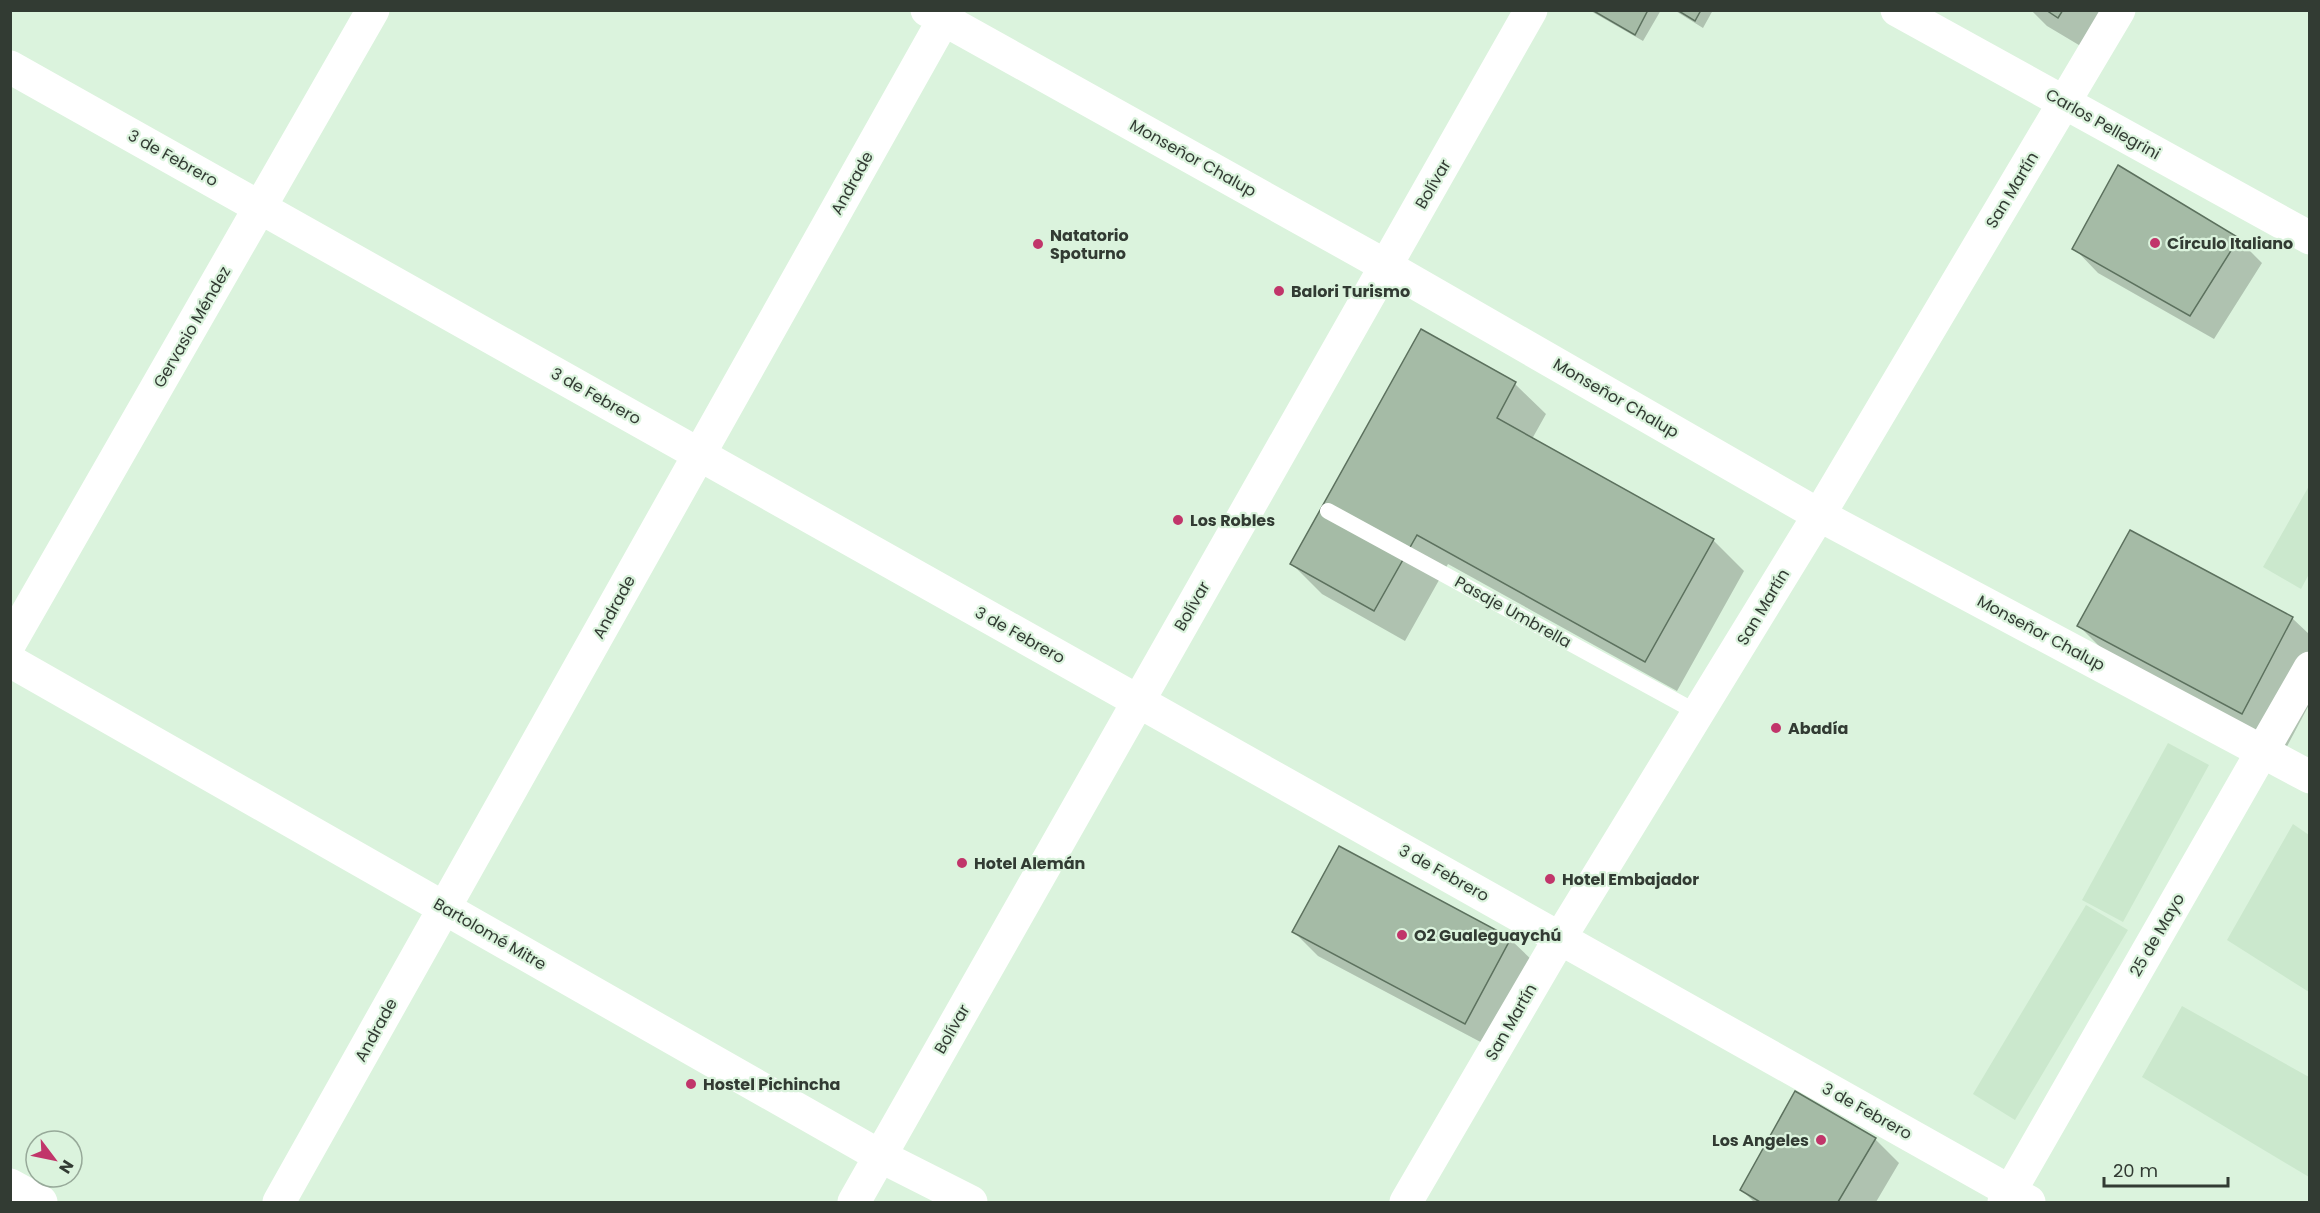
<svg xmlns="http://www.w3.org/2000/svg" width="2320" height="1213" viewBox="0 0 2320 1213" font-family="Poppins,sans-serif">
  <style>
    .built { fill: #cbe8cd }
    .shadow { fill: #0003 }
    .building { fill: #a5bba6; stroke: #5c715e; stroke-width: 1.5 }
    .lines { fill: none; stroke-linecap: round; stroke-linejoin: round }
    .service { stroke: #fff; stroke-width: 16 }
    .minor { stroke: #fff; stroke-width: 33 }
    .tertiary { stroke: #fff; stroke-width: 33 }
    .poi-dot { fill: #c1356a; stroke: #dbf3dd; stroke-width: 2 }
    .labels { text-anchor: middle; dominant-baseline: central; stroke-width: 4.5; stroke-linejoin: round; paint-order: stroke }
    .street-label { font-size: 16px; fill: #323b33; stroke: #dbf3dd }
    .poi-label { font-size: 16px; font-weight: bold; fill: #323b33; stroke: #dbf3dd; text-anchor: start }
  </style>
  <rect width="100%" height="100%" fill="#dbf3dd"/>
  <path class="built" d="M2309,486V574L2301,589L2263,567Z
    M2168,743L2209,765L2123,922L2082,900Z
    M2293,824L2309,835V992L2227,940Z
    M2086,905L2128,930L2015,1120L1973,1094Z
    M2182,1006L2309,1077V1177L2142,1077Z"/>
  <path class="shadow" d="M1589,10H1661L1643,41Z
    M1674,10H1713L1703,28Z
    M2031,10H2127L2099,57L2047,26Z
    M2238,239L2262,263L2214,339L2098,273L2074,248Z
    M1421,331L1515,384L1546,414L1532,439L1713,540L1744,571L1677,691L1448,564L1405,641L1322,594L1291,563Z
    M2292,618L2310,635V703L2283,754L2120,667L2079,626Z
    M1294,932L1510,939L1535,963L1490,1047L1318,956Z
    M1875,1139L1899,1163L1876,1202H1754L1742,1190Z"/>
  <path class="building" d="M1592,10H1648L1635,35Z
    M1677,10H1701L1695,21Z
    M2046,10H2063L2058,18Z
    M2118,165L2239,238L2190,316L2072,249Z
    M1421,329L1516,382L1497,418L1714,539L1645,662L1417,535L1374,611L1290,564Z
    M2130,530L2293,617L2242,714L2077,626Z
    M1339,846L1511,938L1465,1024L1292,932Z
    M1795,1091L1876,1138L1838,1202H1760L1740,1190Z"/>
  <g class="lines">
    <path class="service" d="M1328,511L1698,713"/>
    <path class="minor" d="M927,10L1386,266L1819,515L2310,777
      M1897,10L2310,238
      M10,67L2029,1202
      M10,643L373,10
      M10,661L880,1156L971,1202
      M10,1185L41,1202
      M279,1202L949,10
      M854,1202L1531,10
      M1406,1202L1560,938L1819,515L2119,10"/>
    <path class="tertiary" d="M2004,1202L2310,668"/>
  </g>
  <g class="poi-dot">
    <circle cx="2155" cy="243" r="6"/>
    <circle cx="1038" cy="244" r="6"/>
    <circle cx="1279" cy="291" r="6"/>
    <circle cx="1178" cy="520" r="6"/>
    <circle cx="1776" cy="728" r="6"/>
    <circle cx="962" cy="863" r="6"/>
    <circle cx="1550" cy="879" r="6"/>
    <circle cx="1402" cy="935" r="6"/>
    <circle cx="691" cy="1084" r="6"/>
    <circle cx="1821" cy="1140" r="6"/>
  </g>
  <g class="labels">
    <g class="street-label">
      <text transform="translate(2103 124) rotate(29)">Carlos Pellegrini</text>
      <text transform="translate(173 158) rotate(29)">3 de Febrero</text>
      <text transform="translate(1193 158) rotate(29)">Monseñor Chalup</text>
      <text transform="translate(852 183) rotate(-61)">Andrade</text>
      <text transform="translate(1433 184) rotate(-60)">Bolívar</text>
      <text transform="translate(2012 190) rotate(-59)">San Martín</text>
      <text transform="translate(192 327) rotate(-60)">Gervasio Méndez</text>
      <text transform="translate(596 396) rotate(29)">3 de Febrero</text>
      <text transform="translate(1616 398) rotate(30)">Monseñor Chalup</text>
      <text transform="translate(1192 606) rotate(-60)">Bolívar</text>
      <text transform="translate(614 607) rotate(-61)">Andrade</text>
      <text transform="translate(1763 607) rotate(-59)">San Martín</text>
      <text transform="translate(1513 612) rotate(29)">Pasaje Umbrella</text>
      <text transform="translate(2041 633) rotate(28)">Monseñor Chalup</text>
      <text transform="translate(1020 635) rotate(29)">3 de Febrero</text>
      <text transform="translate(1444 873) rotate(29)">3 de Febrero</text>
      <text transform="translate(490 934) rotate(30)">Bartolomé Mitre</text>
      <text transform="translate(2157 935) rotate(-60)">25 de Mayo</text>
      <text transform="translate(1511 1022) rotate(-60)">San Martín</text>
      <text transform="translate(952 1029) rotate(-60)">Bolívar</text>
      <text transform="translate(376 1030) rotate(-61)">Andrade</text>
      <text transform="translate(1867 1111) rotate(29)">3 de Febrero</text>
    </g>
    <g class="poi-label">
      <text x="1050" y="235">Natatorio<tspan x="1050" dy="18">Spoturno</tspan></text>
      <text x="2167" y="243">Círculo Italiano</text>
      <text x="1291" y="291">Balori Turismo</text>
      <text x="1190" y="520">Los Robles</text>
      <text x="1788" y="728">Abadía</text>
      <text x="974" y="863">Hotel Alemán</text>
      <text x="1562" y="879">Hotel Embajador</text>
      <text x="1414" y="935">O2 Gualeguaychú</text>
      <text x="703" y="1084">Hostel Pichincha</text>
      <text x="1809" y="1140" text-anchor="end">Los Angeles</text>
    </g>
  </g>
  <rect width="2320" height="1213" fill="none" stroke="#323b33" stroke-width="24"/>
  <g transform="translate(54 1159) rotate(122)"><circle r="28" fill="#dbf3dd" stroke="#97a999" stroke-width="1.5"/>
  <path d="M0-4.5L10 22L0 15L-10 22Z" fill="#c1356a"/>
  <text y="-9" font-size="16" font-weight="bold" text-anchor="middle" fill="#323b33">N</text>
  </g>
  <path d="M2104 1177v9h124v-9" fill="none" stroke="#323b33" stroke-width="3"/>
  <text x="2113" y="1177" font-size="18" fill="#323b33" stroke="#dbf3dd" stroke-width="4.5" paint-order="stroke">20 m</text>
</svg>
